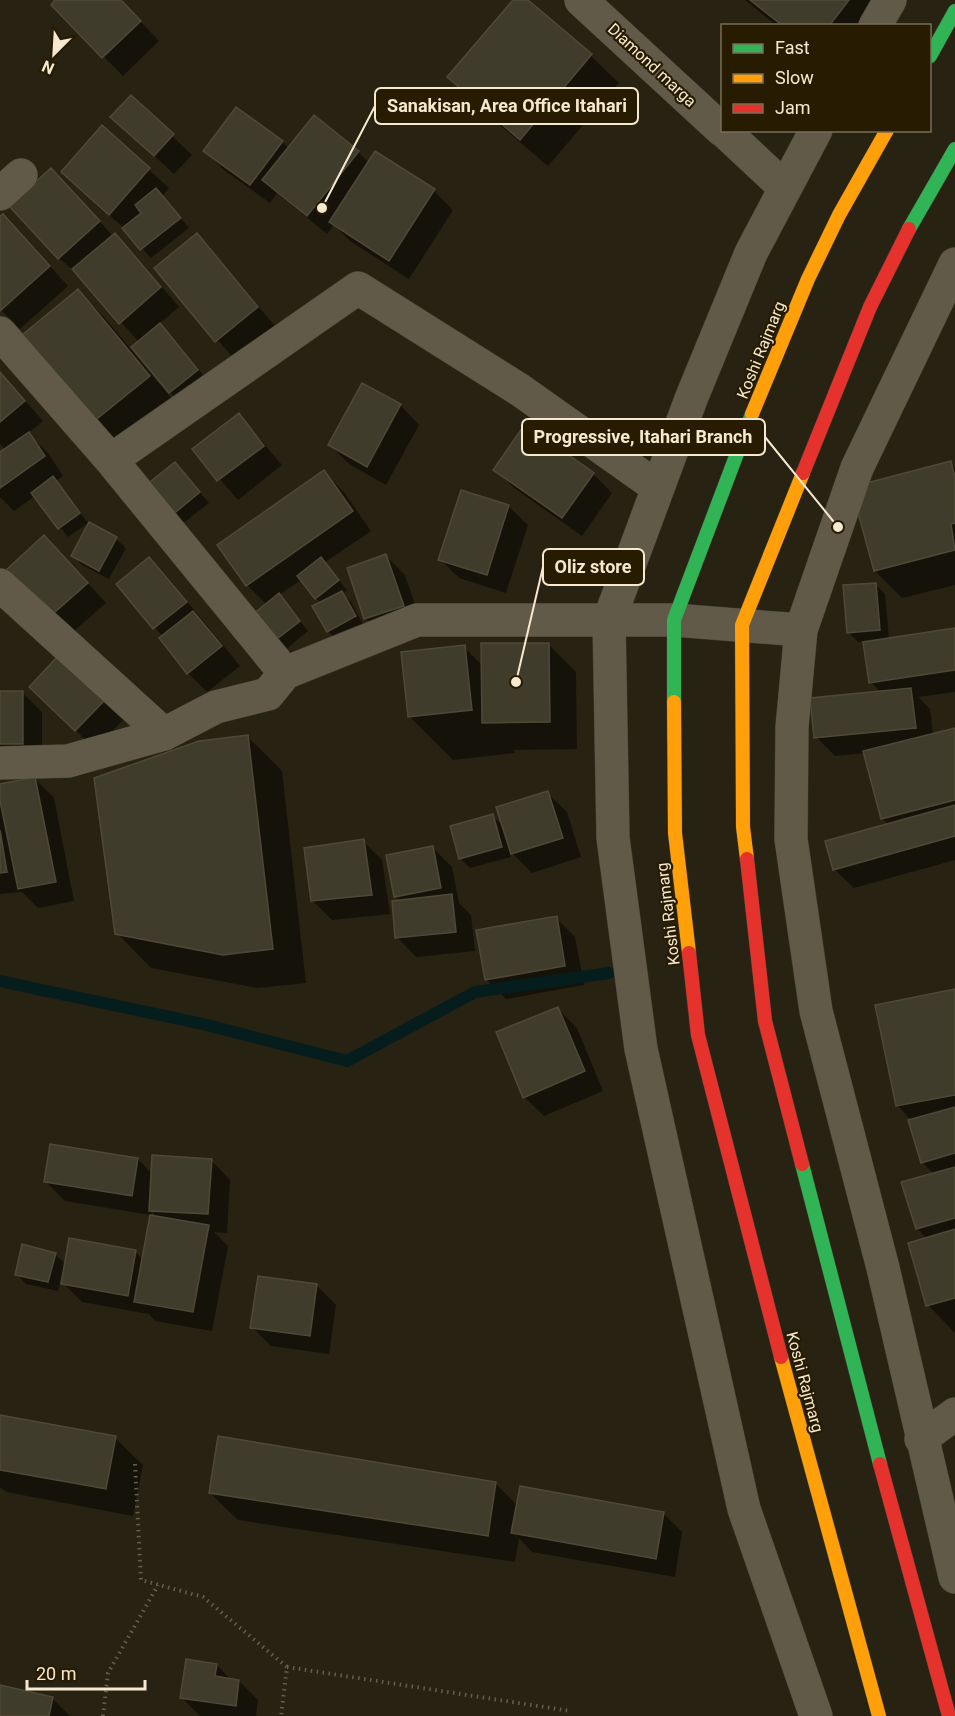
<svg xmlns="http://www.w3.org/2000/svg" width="955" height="1716" viewBox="0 0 955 1716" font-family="Roboto,sans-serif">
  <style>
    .shadow { fill: #0007 }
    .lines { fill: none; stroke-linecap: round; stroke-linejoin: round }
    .stream { stroke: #061d1e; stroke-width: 12 }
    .building { fill: #403c2c; stroke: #4e4937; stroke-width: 1.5 }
    .street-casing { stroke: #423c30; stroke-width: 34 }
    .fast-casing { stroke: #423c30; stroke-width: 15 }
    .slow-casing { stroke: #423c30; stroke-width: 15 }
    .jam-casing { stroke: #423c30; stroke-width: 15 }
    .path { stroke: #645e4f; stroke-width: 4; stroke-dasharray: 1.5 4.5; stroke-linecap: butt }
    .street { stroke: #625a49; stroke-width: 33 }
    .fast { stroke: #30b455; stroke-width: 14 }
    .slow { stroke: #ff9f0a; stroke-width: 14 }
    .jam { stroke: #e5322d; stroke-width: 14 }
    .labels { text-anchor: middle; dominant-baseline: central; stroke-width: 4.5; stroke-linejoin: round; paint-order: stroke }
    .street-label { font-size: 16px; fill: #f6e9cf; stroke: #271c02 }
    .leader { fill: none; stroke: #f6e9cf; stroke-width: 2 }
    .callout-dot { fill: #f6e9cf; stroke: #271c02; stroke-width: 2 }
    .callout { fill: #271c02; stroke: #f6e9cf; stroke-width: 2 }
    .callout-label { font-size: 18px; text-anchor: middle; font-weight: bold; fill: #f6e9cf }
  </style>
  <rect width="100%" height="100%" fill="#282213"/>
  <path class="shadow" d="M57,0H120L159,41L123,76L53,5Z
    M515,0H526L591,56L619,83L548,166L476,105L449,77Z
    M745,0H890L878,26H777Z
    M131,97L192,155L174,174L112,117Z
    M102,127L169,188L162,196L189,228L151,258L124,228L82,191Z
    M282,142L289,149L358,152L369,163L375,153L434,191L453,210L409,279L350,241L334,225L327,234L277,193L270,203L224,170L205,151Z
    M70,189L113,236L134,254L179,307L159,324L216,390L189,411L170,392L139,342L80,276L59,258Z
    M0,218L22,235L68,286L20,329L0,309Z
    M197,235L276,327L236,361L156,269Z
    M78,291L105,318L176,404L122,449L94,421Z
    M0,372L43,421L28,433L48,453L63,476L56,481L88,523L68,537L35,496L14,511L0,497V454L6,450L0,444Z
    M400,405L419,425L386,485L349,464L330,445Z
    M239,415L282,465L238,500L194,449Z
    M951,463L955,468V585L902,598L875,571Z
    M175,464L209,503L182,524L148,485Z
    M495,469L593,474L612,493L582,536L514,488Z
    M324,472L343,491L371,531L324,563L347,590L343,594L351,602L364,626L337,641L328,631L321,603L301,580L279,595L308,631L284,651L274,641L267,605L247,585Z
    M508,506L528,525L506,593L459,578L440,559Z
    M116,539L126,548L109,579L82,565L73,555Z
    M63,556L106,603L67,637L6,572Z
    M386,556L405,575L422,625L385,638L365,618Z
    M149,559L168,578L240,666L207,692L188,673L161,639L163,637L118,584Z
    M875,584L885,594L889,639L955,630V692L918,697L930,709L933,735L955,729V860L854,888L834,869L889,825L882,818L866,753L835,756L816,737L881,693L871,682L865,641L858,642L848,632Z
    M548,644L576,672L577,749L514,750L515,753L453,760L409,716L464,647L483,666Z
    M0,692L23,693L42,712V762H0Z
    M104,701L123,720L95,749L50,706Z
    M248,737L282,771L306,983L258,988L151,968L117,933Z
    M34,778L54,798L74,901L38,908L22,892L0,894V802L2,804L0,785Z
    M547,793L567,812L581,857L532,873L509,850L511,857L470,868L461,859L452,827L493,816L504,827Z
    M363,841L382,860L390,914L332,920L312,900Z
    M433,848L452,867L459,903L471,915L475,951L416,957L397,937L400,901L395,896Z
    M556,918L575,937L584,985L506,999L486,979Z
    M955,990V1333L928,1305V1239L917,1229L934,1174L922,1162L912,1121L897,1105Z
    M557,1008L577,1028L603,1091L544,1116L524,1097Z
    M138,1159L152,1174L211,1160L230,1180L227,1233L214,1232L228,1246L212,1331L155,1321L149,1314L82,1302L63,1283L64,1274L62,1273L58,1291L26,1284L17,1274L55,1254L66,1265L135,1252L143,1260L158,1218L152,1212L151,1215L65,1201L45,1181Z
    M317,1286L336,1305L329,1354L271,1346L252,1327Z
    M0,1416L115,1438L143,1465L133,1516L6,1492L0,1487Z
    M495,1483L518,1506L663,1513L682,1532L675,1577L532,1552L519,1538L515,1562L238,1520L210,1493Z
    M217,1665L231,1680L239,1681L258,1700L256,1716H200L181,1697Z
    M0,1687L52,1698L70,1716H0Z"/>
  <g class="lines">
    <path class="stream" d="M0,981L203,1024L347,1061L475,992L609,973"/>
  </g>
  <path class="building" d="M55,0H121L141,21L102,58L51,5Z
    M513,0H528L592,54L520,140L447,77Z
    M750,0H849L829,26H783Z
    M131,95L174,134L154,156L110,117Z
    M236,107L283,141L250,185L203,151Z
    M314,115L359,151L307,216L262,180Z
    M102,125L150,168L109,215L61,172Z
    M375,151L435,189L389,261L329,222Z
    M51,168L100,221L58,259L9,206Z
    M156,188L181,218L140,250L122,228L141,213L135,205Z
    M3,214L50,266L0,311V216Z
    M115,233L161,287L119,324L72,269Z
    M197,233L258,307L215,342L154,268Z
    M78,289L150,376L93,422L22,335Z
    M160,323L198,370L169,393L131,347Z
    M0,372L25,401L0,422Z
    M362,383L401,404L367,467L328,445Z
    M239,413L264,446L217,481L192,449Z
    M525,424L594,473L562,518L493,470Z
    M29,432L45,456L0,488V452Z
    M951,461L955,477V523L951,524L955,550L874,571L851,487Z
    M175,462L200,492L171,516L146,485Z
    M324,470L353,511L246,586L217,545Z
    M53,476L80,513L58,529L31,493Z
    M461,490L509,505L487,575L438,560Z
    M89,522L117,537L99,571L71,556Z
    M44,535L88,583L47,619L4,572Z
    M386,554L404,606L364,619L347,568Z
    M149,557L187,602L153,629L116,584Z
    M321,557L339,580L315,599L297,576Z
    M876,583L880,630L847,633L843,585Z
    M342,591L356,616L327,632L312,606Z
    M279,593L300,621L273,642L252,615Z
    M193,611L222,646L187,674L159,638Z
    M955,628V670L869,683L863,642Z
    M481,643H549L550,722L482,723Z
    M465,645L472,710L408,717L401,652Z
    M58,656L105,700L75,731L29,687Z
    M911,688L916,728L814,738L810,698Z
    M0,691H23V744H0Z
    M955,728V800L881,819L863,751Z
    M248,735L273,949L223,955L115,934L94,778L199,741Z
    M35,777L56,882L18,889L0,801V784Z
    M548,791L563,838L511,854L496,807Z
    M955,805V836L833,870L825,841Z
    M493,814L502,847L459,859L450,826Z
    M0,830L7,872L0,873Z
    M364,839L372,895L311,901L304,848Z
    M433,846L441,888L394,897L386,855Z
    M452,894L456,932L395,938L392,901Z
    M557,916L565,966L485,980L476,930Z
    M955,989V1095L896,1106L875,1005Z
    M558,1007L585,1071L523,1098L496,1032Z
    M955,1107V1153L921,1163L908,1120Z
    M50,1144L138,1158L132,1196L44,1182Z
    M152,1155L212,1159L208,1214L149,1211Z
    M955,1167V1218L916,1229L901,1182Z
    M150,1215L209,1225L193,1312L134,1302Z
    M955,1229V1298L926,1306L908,1243Z
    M69,1238L136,1250L128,1296L61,1284Z
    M22,1244L56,1253L48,1282L15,1275Z
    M258,1276L317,1284L310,1336L250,1328Z
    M0,1415L116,1436L106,1489L0,1470Z
    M218,1436L496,1482L488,1536L209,1493Z
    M520,1486L664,1512L656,1559L511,1533Z
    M186,1659L217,1664L215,1676L239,1680L236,1706L180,1698Z
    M0,1685L53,1697L49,1716H0Z"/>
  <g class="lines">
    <g class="street-casing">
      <path id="street" d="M581,0L722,130
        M875,26L890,0
        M723,130L784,187
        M0,194L21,175
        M955,264L857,468L801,630L792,727L791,839L816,1011L883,1268L955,1577
        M0,333L111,460L285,673
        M111,460L358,288L520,390L657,487
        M0,585L164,734
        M0,763L68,761L164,734L216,707L268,694L285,673L417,620H674L801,630
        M921,1439L955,1414
        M816,1716L744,1509L641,1049L613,838L609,620L691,399L751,253L816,130"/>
    </g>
    <g class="fast-casing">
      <path id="fast" d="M930,56L955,11
        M909,229L955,149
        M674,702V620L752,414
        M802,1164L880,1464"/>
    </g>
    <g class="slow-casing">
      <path id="slow" d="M752,414L808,279L839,215L887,130
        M674,702L675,833L689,953
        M747,859L743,827L742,625L803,473
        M781,1357L879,1716"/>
    </g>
    <g class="jam-casing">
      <path id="jam" d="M803,473L870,307L909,229
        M747,859L765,1021L802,1164
        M689,953L698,1035L781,1357
        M880,1464L949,1716"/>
    </g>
    <path class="path" d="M135,1464L141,1580L203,1597L287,1667L281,1716
      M287,1667L570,1711
      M103,1716L108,1673L158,1585"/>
    <use href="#street" class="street"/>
    <use href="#fast" class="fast"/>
    <use href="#slow" class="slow"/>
    <use href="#jam" class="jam"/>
  </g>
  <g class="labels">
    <g class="street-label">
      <text transform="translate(652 65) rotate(43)">Diamond marga</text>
      <text transform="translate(761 350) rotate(-68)">Koshi Rajmarg</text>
      <text transform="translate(668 914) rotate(-97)">Koshi Rajmarg</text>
      <text transform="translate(805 1382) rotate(75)">Koshi Rajmarg</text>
    </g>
  </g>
  <path class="leader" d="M322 208L375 106M838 527L765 437M516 682L543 567"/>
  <g class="callout-dot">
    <circle cx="322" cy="208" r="6"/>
    <circle cx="838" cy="527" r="6"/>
    <circle cx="516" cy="682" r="6"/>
  </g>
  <g class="callout">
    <rect x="375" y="88" width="263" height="36" rx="6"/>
    <rect x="522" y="419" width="243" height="36" rx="6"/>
    <rect x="543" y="549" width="101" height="36" rx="6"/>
  </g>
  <g class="callout-label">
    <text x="507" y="112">Sanakisan, Area Office Itahari</text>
    <text x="643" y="443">Progressive, Itahari Branch</text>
    <text x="593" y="573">Oliz store</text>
  </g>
  <rect x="721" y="24" width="210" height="108" fill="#271c02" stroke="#7a6e54" stroke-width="1.5"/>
  <rect x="733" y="44" width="30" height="9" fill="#30b455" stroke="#7a6e54" stroke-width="1.5"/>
  <text x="775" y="54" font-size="18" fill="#f6e9cf">Fast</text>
  <rect x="733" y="74" width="30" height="9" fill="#ff9f0a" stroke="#7a6e54" stroke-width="1.5"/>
  <text x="775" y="84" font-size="18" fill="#f6e9cf">Slow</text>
  <rect x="733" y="104" width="30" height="9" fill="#e5322d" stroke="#7a6e54" stroke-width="1.5"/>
  <text x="775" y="114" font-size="18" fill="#f6e9cf">Jam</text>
  <g transform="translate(54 54) rotate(204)" stroke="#271c02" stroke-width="4.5" paint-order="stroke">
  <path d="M0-4.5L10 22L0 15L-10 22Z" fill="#f6e9cf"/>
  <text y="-9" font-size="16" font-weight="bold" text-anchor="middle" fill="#f6e9cf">N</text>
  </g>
  <path d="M27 1680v9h118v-9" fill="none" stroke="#f6e9cf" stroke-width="3"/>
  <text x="36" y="1680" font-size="18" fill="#f6e9cf" stroke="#271c02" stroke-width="4.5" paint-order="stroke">20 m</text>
</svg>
